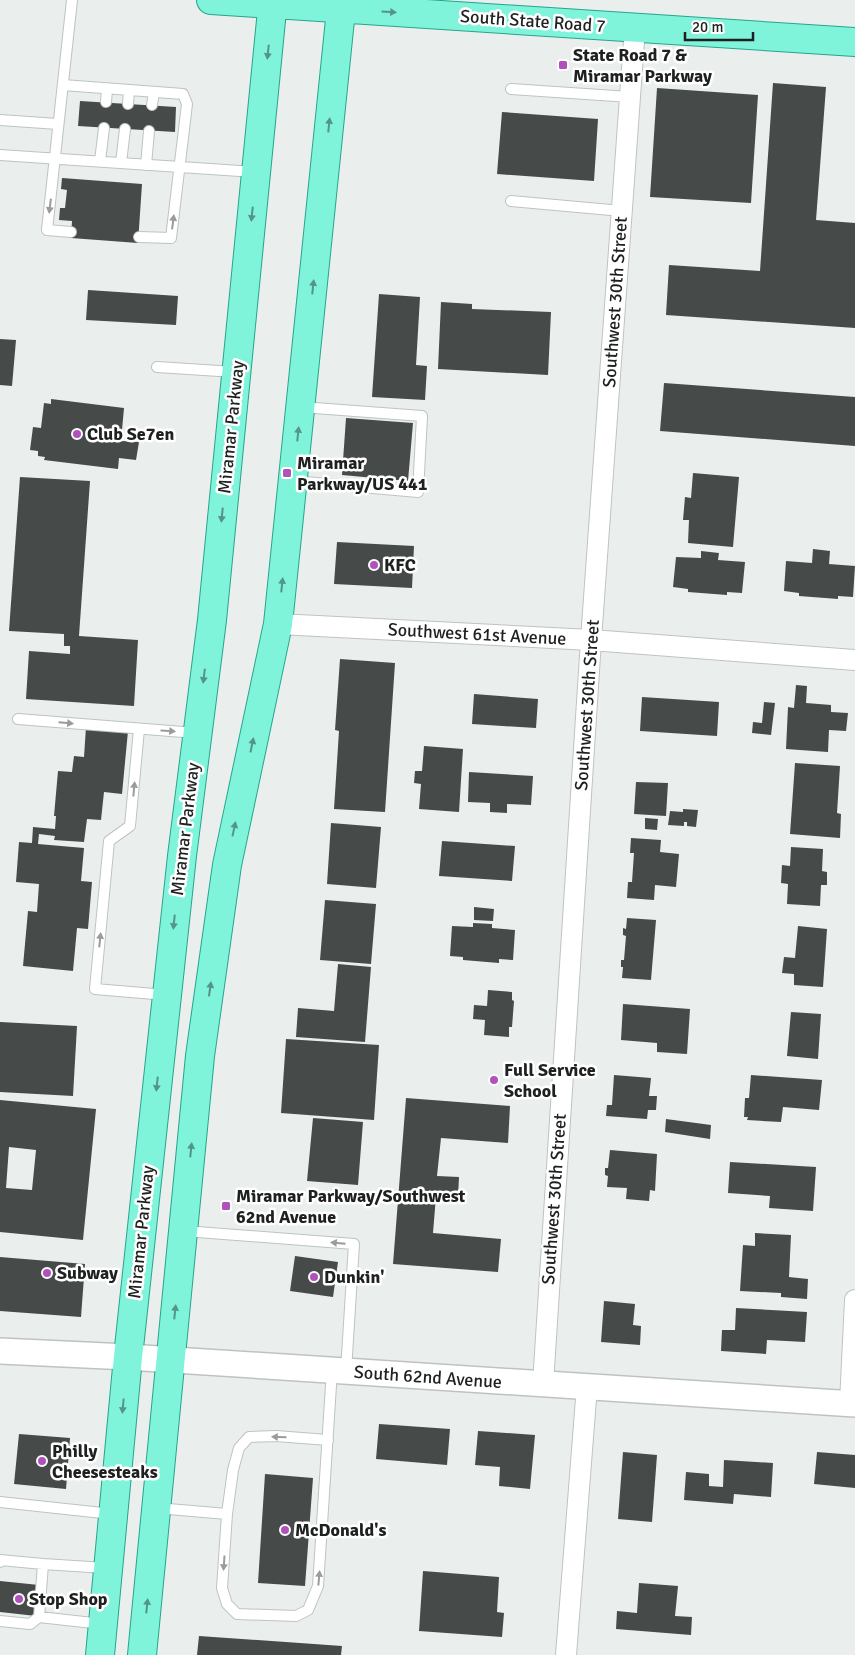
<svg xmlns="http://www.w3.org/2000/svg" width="855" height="1655" viewBox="0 0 855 1655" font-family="Signika,sans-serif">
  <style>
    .building { fill: #464a48; fill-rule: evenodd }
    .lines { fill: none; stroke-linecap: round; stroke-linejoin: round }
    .service-casing { stroke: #bec3c1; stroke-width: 12 }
    .minor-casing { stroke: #bec3c1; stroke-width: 22 }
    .tertiary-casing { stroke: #bec3c1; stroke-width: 28 }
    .primary-casing { stroke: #26a58a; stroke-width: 30 }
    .service { stroke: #fff; stroke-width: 10 }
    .minor { stroke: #fff; stroke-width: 20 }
    .tertiary { stroke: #fff; stroke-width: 25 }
    .primary { stroke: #7ff4db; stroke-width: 28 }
    .oneway { fill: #549587 }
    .oneway2 { fill: #9a9b9b }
    .poi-dot { fill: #b152bc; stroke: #fff; stroke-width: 2 }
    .labels { text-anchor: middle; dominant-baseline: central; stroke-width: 5; stroke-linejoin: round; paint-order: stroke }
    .street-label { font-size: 18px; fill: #1f2120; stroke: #fff }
    .poi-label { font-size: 18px; font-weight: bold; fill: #1f2120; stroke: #fff; text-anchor: start }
  </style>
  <rect width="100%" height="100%" fill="#eaefed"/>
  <path class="building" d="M773,83L826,87L816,220L855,223V328L666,315L669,265L760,271Z
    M657,88L758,95L751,203L650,197Z
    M80,101L176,107L175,132L78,126Z
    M502,112L598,119L594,181L497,174Z
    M62,178L142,184L138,243L71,238L72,221L59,220L60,208H65L67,190L61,189Z
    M88,290L178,296L176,325L86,320Z
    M379,294L420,297L416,365L427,366L425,400L372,397Z
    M441,302L472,304V309L551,312L548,375L438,369Z
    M0,339L16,340L12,386L0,385Z
    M664,383L855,397V446L660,431Z
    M51,399L124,408L121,441L139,442L136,460L119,458L118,469L44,460L45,457L38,456V451L30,450L33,427L41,428L44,403L51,404Z
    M346,418L413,423L408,481L342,475Z
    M693,473L739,477L733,547L688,543L689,520H683L685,497L691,498Z
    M20,477L90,481L79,636L138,640L134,706L26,699L29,651L70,654V646H64V634L9,631Z
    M337,542L414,546L412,588L334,584Z
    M813,549L830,551L829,564L855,566L853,597L838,596V599L799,596V593L784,591L786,561L812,563Z
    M701,551L719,553L718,560L745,562L742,593L727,592V595L688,592V589L673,587L676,557L701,558Z
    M340,659L395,663L385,812L334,809L339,731L335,730Z
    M796,685L807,686L806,703L831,705V712L848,713L846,731L829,730L828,752L786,749L788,707L794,708Z
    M474,694L538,699L536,728L472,724Z
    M642,697L719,702L717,736L640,731Z
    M764,702L775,703L771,735L752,733L753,722L762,723Z
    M86,727L128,731L122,794L104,792L101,820L87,819L84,842L54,840L55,836L39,834L38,844L84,848L81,881L92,882L88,929L77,928L73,971L23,966L28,911L37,912L39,884L16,882L19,842L32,843L33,827L55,829L56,816H54L58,771L72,772L74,756L84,757Z
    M424,746L463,749L459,812L419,809L421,784L414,783L415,771H422Z
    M795,763L840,766L837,813L841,814L840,838L790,834Z
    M469,772L533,776L531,805L507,804V813L490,812V803L468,802Z
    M636,782L668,783L666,816L634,814Z
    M683,809L698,810L696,827L687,826V822H684V826L668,825L670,811L683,812Z
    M645,818L658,819L657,830L645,829Z
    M331,823L381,827L376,888L327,884Z
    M631,838L661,840L660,852L679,854L676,887L655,885L654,900L627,898L628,882H632L634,853H630Z
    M442,841L515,846L512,881L439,876Z
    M791,847L823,849L822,871L827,872V885H821L820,906L787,904L788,884L781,883L782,865L790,866Z
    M325,900L376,904L371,964L320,960Z
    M474,907L494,909L493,921L474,920Z
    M627,918L656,920L651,980L622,978L623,967H621V960H624L626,936L623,935V928L626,929Z
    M473,923L492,924V928L515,930L513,960L499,959V963L463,960V957L450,956L452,926L473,927Z
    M798,926L827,929L823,987L794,985V974L782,973L784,957L795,958Z
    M338,964L371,967L365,1042L296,1037L298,1008L334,1011Z
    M488,990L512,992V1000L514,1001L512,1027H509V1037L484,1035L485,1020L473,1019L474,1005L487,1006Z
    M623,1004L690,1009L687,1054L657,1052V1043L621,1040Z
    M791,1012L821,1014L818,1059L787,1056Z
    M0,1022L77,1026L73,1096L0,1092Z
    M286,1039L379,1045L374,1120L281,1113Z
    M614,1075L651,1078L649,1096H657L656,1110H648L647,1119L606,1116L607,1105H612Z
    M751,1075L822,1080L819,1110L783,1107L781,1122L747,1120L748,1117H744L745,1098H749Z
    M406,1098L510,1106L508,1143L441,1138L437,1176L459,1177L458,1198L436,1196L433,1233L501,1239L498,1272L393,1264Z
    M0,1100L96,1109L83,1240L0,1232ZM9,1147L36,1150L32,1190L6,1188Z
    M313,1118L363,1122L358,1185L307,1181Z
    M666,1119L711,1125L710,1139L665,1132Z
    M610,1150L657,1154L655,1191L650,1190L649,1201L626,1199L627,1188L607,1187L608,1176L605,1175V1168H608Z
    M730,1162L816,1167L813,1211L769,1208L770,1196L728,1193Z
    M755,1233L791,1235L789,1277L808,1279L807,1299L781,1297V1293L740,1291L743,1245L755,1246Z
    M295,1256L338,1262L333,1297L290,1291Z
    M0,1257L85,1264L81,1317L0,1311Z
    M604,1301L635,1304L633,1325L641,1326L640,1345L601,1342Z
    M736,1308L807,1312L805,1342L767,1340L766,1354L721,1351L722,1330H735Z
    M379,1424L450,1429L447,1465L376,1459Z
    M478,1431L535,1435L530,1489L499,1486L500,1467L475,1465Z
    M19,1434L70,1438L66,1489L14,1484Z
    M623,1452L657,1455L652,1522L618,1519Z
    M817,1452L855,1455V1488L814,1484Z
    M724,1460L773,1463L771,1497L734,1494L733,1504L684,1500L686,1472L709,1474V1486L723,1487Z
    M265,1474L313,1478L305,1586L258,1583Z
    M423,1571L499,1577L497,1612L504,1613L502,1637L419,1631Z
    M0,1581L39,1585L36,1616L0,1612Z
    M639,1583L678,1586L675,1616L692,1617L691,1635L616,1629L617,1611L637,1613Z
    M199,1636L342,1646L341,1655H197Z"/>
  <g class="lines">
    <g class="service-casing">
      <path id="service" d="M63,85L183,94L187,104L171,238L139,237
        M511,89L630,97
        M106,102L107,89
        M128,104L129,90
        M152,105L154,92
        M0,120L58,124
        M0,155L255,172
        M100,161L104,128
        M121,163L125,129
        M146,165L149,131
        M511,201L622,211
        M71,232L47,230L72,0
        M157,367L235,372
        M294,481L418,492L422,416L301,407
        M18,719L196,733
        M139,729L130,826L109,841L95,989L166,995
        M184,1231L354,1244L346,1371
        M328,1440L276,1436L249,1437L239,1448L233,1470L227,1514L222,1588L227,1604L237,1614L296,1616L308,1610L318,1586L332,1370
        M0,1502L112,1514
        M157,1508L227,1514
        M0,1562V1560L43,1564
        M0,1621L30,1624L39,1617
        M102,1624L39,1617L43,1564L106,1568"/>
    </g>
    <g class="minor-casing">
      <path id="minor" d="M278,624L591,640L855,660
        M543,1384L591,640L635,27
        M850,1403L855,1300
        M566,1655L587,1386"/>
    </g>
    <g class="tertiary-casing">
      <path id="tertiary" d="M0,1351L128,1357L855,1404"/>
    </g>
    <g class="primary-casing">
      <path id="primary" d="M211,0L855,42
        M100,1655L128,1357L182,856L212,620L273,0
        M142,1655L200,1056L227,865L278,624L342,0"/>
    </g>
    <use href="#service" class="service"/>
    <use href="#minor" class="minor"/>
    <use href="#tertiary" class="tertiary"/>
    <use href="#primary" class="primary"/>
  </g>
  <defs><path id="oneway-solid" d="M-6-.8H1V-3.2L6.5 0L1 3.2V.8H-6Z" transform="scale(1.25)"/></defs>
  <g class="oneway">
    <use href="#oneway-solid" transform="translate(389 12) rotate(4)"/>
    <use href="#oneway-solid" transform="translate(268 52) rotate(96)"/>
    <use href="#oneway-solid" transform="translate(329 125) rotate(-84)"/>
    <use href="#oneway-solid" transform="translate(252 214) rotate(96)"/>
    <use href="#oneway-solid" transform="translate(313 287) rotate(-84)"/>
    <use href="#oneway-solid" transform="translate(298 434) rotate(-84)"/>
    <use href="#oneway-solid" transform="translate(222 515) rotate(96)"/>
    <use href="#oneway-solid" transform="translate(282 585) rotate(-84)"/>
    <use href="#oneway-solid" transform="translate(204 676) rotate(97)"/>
    <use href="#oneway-solid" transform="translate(252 745) rotate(-78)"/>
    <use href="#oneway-solid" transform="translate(234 829) rotate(-78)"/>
    <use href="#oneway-solid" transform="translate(174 922) rotate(96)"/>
    <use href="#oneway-solid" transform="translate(210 989) rotate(-82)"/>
    <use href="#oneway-solid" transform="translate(157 1084) rotate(96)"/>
    <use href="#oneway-solid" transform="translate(191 1150) rotate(-84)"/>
    <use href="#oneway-solid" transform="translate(175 1312) rotate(-84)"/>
    <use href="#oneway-solid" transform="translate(123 1406) rotate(95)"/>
    <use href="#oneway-solid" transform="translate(147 1606) rotate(-84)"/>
  </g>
  <g class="oneway2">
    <use href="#oneway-solid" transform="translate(50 206) rotate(97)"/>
    <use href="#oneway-solid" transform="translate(173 222) rotate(-83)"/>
    <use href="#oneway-solid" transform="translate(66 723) rotate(5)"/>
    <use href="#oneway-solid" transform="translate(168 731) rotate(4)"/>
    <use href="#oneway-solid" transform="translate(134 789) rotate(-85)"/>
    <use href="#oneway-solid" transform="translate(100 940) rotate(-84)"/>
    <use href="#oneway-solid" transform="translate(338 1243) rotate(-175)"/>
    <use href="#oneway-solid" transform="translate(279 1437) rotate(-178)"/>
    <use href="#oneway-solid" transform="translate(224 1563) rotate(94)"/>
    <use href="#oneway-solid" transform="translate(319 1578) rotate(-85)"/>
  </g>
  <g class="poi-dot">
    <rect x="558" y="60" width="10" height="10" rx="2.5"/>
    <circle cx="77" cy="434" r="5"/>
    <rect x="282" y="468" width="10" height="10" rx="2.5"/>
    <circle cx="374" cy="565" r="5"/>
    <circle cx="494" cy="1080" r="5"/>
    <rect x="221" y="1201" width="10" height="10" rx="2.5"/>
    <circle cx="47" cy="1273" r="5"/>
    <circle cx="314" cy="1277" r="5"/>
    <circle cx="42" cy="1461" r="5"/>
    <circle cx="285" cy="1530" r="5"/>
    <circle cx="19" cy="1599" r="5"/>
  </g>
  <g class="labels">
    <g class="street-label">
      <text transform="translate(533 21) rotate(4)">South State Road 7</text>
      <text transform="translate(615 302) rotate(-86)">Southwest 30th Street</text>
      <text transform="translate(231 427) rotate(-84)">Miramar Parkway</text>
      <text transform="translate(477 634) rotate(3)">Southwest 61st Avenue</text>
      <text transform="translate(587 705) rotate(-86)">Southwest 30th Street</text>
      <text transform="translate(185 829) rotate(-83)">Miramar Parkway</text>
      <text transform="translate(554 1199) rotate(-86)">Southwest 30th Street</text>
      <text transform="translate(141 1232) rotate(-84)">Miramar Parkway</text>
      <text transform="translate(428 1377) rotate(4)">South 62nd Avenue</text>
    </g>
    <g class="poi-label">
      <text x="573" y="55">State Road 7 &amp;<tspan x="573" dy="21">Miramar Parkway</tspan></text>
      <text x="87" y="434">Club Se7en</text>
      <text x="297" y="463">Miramar<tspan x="297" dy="21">Parkway/US 441</tspan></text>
      <text x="384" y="565">KFC</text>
      <text x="504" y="1070">Full Service<tspan x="504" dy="21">School</tspan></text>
      <text x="236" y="1196">Miramar Parkway/Southwest<tspan x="236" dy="21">62nd Avenue</tspan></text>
      <text x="57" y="1273">Subway</text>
      <text x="324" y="1277">Dunkin'</text>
      <text x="52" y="1451">Philly<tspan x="52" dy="21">Cheesesteaks</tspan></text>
      <text x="295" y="1530">McDonald's</text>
      <text x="29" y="1599">Stop Shop</text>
    </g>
  </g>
  <path d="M685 32v8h68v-8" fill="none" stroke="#1f2120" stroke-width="2.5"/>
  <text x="692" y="32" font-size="15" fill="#1f2120" stroke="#ffffff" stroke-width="4" paint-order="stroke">20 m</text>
</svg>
